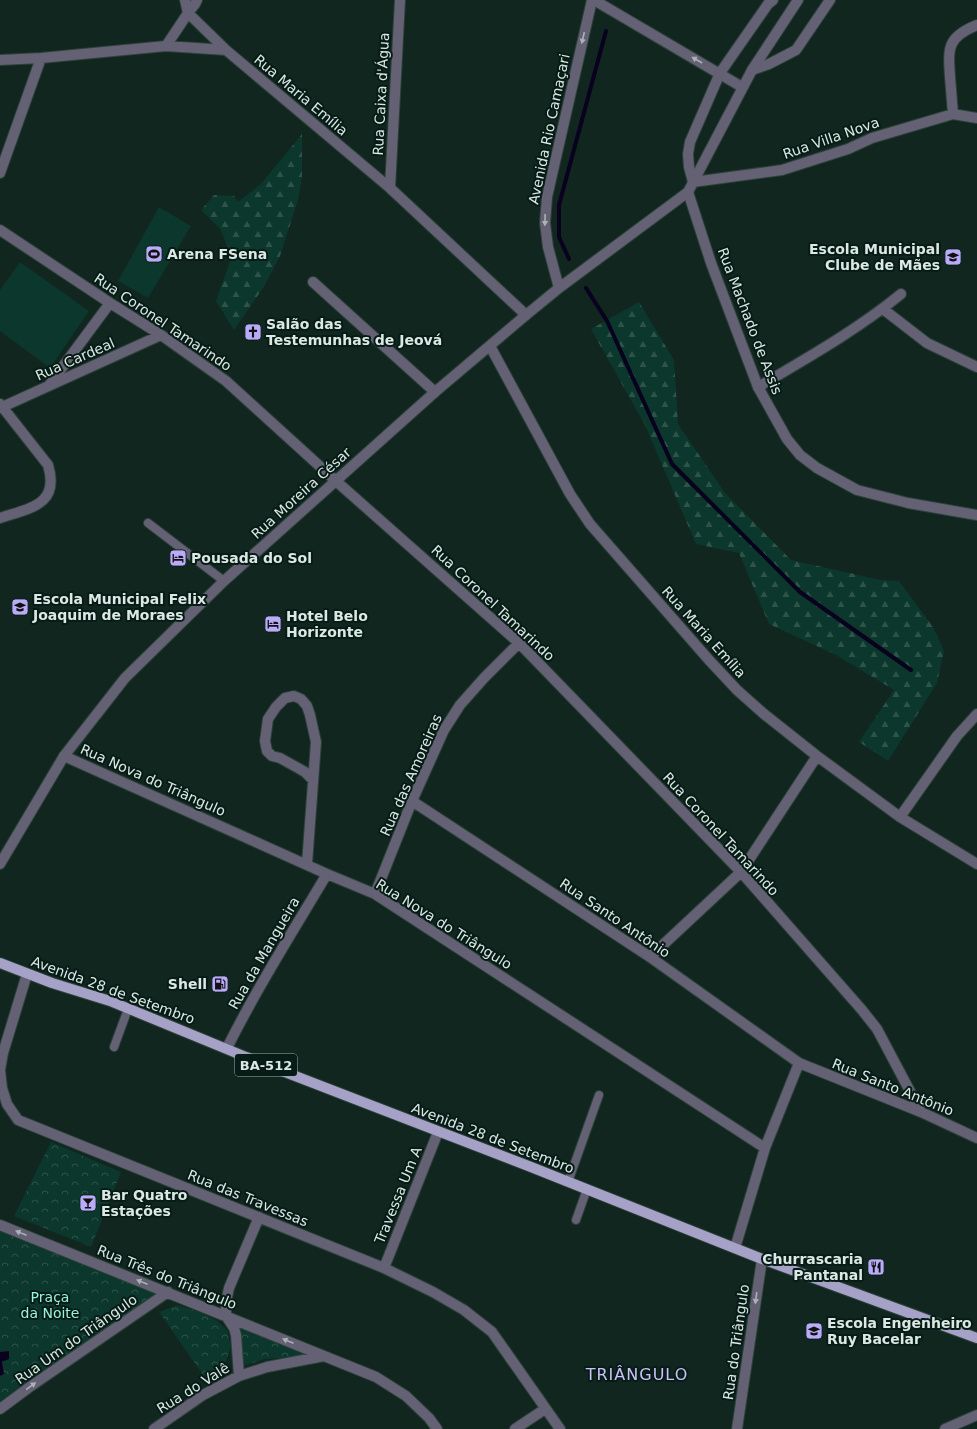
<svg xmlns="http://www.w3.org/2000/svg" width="977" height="1429" viewBox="0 0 977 1429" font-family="'DejaVu Sans',sans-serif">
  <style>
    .forest { fill: url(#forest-firs) }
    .park { fill: url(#park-crowns) }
    .garden { fill: #0b372c }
    .water { fill: url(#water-ripples) }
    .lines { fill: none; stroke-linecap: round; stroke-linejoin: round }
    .stream { stroke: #09011e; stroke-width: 4 }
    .service-casing { stroke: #2d413a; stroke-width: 10 }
    .minor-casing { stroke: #2d413a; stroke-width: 12 }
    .tertiary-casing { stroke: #2d413a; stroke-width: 12 }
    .primary-casing { stroke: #2d413a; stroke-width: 12 }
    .service { stroke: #636173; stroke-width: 8 }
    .minor { stroke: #636173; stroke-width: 10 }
    .tertiary { stroke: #636173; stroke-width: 10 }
    .primary { stroke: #a6a1c7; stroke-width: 10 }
    .oneway { fill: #abb2b6 }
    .labels { text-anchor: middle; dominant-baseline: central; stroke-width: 4; stroke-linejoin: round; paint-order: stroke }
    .shield { fill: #071c16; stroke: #9baba6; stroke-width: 1 }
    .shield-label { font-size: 13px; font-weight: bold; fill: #dbe8e3 }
    .street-label { font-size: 14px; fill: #dbe8e3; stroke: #071c16 }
    .poi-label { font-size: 14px; font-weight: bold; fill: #dbe8e3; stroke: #071c16; text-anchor: start }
    .park-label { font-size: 14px; fill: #99f3d6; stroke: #071c16 }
    .quarter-label { font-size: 16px; letter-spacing: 1px; fill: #cbc2fb; stroke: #071c16 }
  </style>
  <defs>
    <pattern id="forest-firs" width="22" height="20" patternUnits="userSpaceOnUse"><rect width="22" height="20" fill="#0b372c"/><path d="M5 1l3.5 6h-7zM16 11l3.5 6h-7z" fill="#2e544a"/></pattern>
    <pattern id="park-crowns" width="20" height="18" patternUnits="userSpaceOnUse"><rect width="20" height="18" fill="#0b372c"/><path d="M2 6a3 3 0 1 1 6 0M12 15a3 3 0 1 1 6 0" fill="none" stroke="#2e544a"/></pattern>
    <pattern id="water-ripples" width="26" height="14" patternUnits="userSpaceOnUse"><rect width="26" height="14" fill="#09011e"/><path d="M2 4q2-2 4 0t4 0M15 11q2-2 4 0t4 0" fill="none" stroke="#2c263f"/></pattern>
  </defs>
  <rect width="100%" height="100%" fill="#11261f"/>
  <path class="forest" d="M302,134V178L298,200L280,256L265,285L234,330L216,301L232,256L220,229L201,210L214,195L234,196L238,202L261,184Z
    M639,302L674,360L678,424L725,493L791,560L881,580L899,581L933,627L944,651L937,683L888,761L859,742L894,690L836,655L769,624L739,553L696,544L645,425L591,329Z"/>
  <path class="park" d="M51,1142L121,1172L91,1247L14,1216Z
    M0,1229L159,1293L0,1401Z
    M177,1305L197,1311L216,1320L227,1330L231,1347L223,1369L208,1382L159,1312Z
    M239,1326L309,1356L265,1359L240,1367Z"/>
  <path class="garden" d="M159,207L191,226L148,298L118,281Z
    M20,262L89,311L50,368L0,331V290Z"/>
  <path class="water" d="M9,1351V1359L2,1362L4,1374L0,1376V1352Z"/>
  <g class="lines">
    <path class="stream" d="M569,259L559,237V205L606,31
      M586,288L607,321L672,464L800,592L911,670"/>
    <g class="service-casing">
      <path id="service" d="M148,523L224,581
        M114,1047L128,1009
        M568,1182L599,1095
        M576,1220L587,1189"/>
    </g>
    <g class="minor-casing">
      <path id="minor" d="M197,0L195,4L188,13L226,50
        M773,0L768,4L720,73L690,142L688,154L689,167L693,182L782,170L848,149L872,138L953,114L977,118
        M166,46L188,13L185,0
        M0,60L41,58L166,46L226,50L390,188L526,315
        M752,70L769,64L796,50L830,0
        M953,114C952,102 951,89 950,77C948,48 947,37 977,25
        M0,173L41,58
        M390,188L400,0
        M0,230L110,303L161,335L226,381L336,481L519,643L741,872L862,1010L877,1029L921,1112
        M313,282L435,392
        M883,309L927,343L977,367
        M490,346L570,494L590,524L709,660L737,690L764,714L817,756L900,817L977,864
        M50,384L110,303
        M758,387C807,358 857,330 901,294
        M0,404L48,465C60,505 30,508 0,518
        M0,408L161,335
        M64,756L327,874L375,894L765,1148
        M412,801L650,957L799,1063L921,1112L977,1138
        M900,817L957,736L977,714
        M307,864L316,742L310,715L307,706L301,699L294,696L285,698L276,707L268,719L265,741L267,751L272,756L280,758L298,768L305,772L313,780
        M375,894L412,801L444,730L460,705L484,678L519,643
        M650,957L741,872L817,756
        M27,974L3,1053L0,1070L2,1088L7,1104L18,1120L384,1268L433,1292L464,1310L492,1332L560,1429
        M227,1048C257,988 293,931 327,874
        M0,1225L324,1356
        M735,1248L765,1148L799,1063
        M384,1268L438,1132
        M239,1376L236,1335L234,1328L226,1316V1302L229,1288L259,1217
        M0,1409L31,1386L168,1292
        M154,1429L203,1395L239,1376L267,1367L324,1356L376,1377L406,1396L429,1418L437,1429
        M515,1429L545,1409
        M737,1429L762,1259"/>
    </g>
    <g class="tertiary-casing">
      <path id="tertiary" d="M594,0L742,87
        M688,192L711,263L758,387L787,439L800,455L817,468L857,490L908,503L977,515
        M559,288L548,247L545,223L547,197L592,0
        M0,864L64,756L125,678L224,581L435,392L526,315L559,288L688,192L752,70L798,0
        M945,1429L977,1415"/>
    </g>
    <g class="primary-casing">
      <path id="primary" d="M0,963L52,983L110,1001L246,1057L531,1167L762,1259L977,1338"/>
    </g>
    <use href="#service" class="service"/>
    <use href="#minor" class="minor"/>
    <use href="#tertiary" class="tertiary"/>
    <use href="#primary" class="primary"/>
  </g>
  <defs><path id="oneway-solid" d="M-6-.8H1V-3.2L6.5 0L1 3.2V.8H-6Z"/></defs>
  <g class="oneway">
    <use href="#oneway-solid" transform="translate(583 38) rotate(103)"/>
    <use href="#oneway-solid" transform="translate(697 60) rotate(-150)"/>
    <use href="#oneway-solid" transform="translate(545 220) rotate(91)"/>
    <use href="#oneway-solid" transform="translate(21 1233) rotate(-158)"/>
    <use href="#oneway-solid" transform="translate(142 1282) rotate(-158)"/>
    <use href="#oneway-solid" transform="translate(756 1298) rotate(98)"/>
    <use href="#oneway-solid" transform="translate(288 1341) rotate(-158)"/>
    <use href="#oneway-solid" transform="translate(31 1386) rotate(-36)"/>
  </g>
  <defs>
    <g id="stadium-square" transform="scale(0.9)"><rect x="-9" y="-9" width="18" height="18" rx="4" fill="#b8abf7" stroke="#071c16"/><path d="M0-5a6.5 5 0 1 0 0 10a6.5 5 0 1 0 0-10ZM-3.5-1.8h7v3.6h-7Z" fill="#111"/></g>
    <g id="school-square" transform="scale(0.9)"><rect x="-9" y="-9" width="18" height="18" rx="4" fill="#b8abf7" stroke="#071c16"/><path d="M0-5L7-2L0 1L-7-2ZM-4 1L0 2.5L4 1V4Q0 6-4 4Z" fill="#111"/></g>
    <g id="church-square" transform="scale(0.9)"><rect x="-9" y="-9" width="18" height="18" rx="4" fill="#b8abf7" stroke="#071c16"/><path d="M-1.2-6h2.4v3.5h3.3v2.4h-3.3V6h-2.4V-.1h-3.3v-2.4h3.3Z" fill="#111"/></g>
    <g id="hotel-square" transform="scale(0.9)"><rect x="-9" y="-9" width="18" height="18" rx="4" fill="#b8abf7" stroke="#071c16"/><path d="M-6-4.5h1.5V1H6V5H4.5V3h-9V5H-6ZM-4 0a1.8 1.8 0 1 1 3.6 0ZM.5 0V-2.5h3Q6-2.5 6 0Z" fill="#111"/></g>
    <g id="fuel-square" transform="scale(0.9)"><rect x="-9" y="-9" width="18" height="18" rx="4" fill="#b8abf7" stroke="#071c16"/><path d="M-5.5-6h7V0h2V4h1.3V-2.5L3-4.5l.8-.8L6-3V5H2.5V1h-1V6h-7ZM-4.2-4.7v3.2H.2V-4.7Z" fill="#111"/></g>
    <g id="bar-square" transform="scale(0.9)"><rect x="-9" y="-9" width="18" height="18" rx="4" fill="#b8abf7" stroke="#071c16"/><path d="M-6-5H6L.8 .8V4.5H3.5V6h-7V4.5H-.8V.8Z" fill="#111"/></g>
    <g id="restaurant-square" transform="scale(0.9)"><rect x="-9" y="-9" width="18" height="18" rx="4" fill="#b8abf7" stroke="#071c16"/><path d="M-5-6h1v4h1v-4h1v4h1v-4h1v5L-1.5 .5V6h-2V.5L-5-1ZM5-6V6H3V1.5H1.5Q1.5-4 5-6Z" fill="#111"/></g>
  </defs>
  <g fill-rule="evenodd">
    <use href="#stadium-square" x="154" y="254"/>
    <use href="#school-square" x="953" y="257"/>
    <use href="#church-square" x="253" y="332"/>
    <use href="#hotel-square" x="178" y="558"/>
    <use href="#school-square" x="20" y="607"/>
    <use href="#hotel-square" x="273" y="624"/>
    <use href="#fuel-square" x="220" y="984"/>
    <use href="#bar-square" x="88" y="1203"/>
    <use href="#restaurant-square" x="876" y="1267"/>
    <use href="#school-square" x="814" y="1331"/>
  </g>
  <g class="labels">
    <rect class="shield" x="235" y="1054" width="62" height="22" rx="3"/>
    <g class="shield-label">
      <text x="266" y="1065">BA-512</text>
    </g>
    <g class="street-label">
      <text transform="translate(381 94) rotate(-87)">Rua Caixa d'Água</text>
      <text transform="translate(301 95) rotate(40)">Rua Maria Emília</text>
      <text transform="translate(549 129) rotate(-78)">Avenida Rio Camaçari</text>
      <text transform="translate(831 138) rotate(-19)">Rua Villa Nova</text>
      <text transform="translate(750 321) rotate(69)">Rua Machado de Assis</text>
      <text transform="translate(163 322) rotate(34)">Rua Coronel Tamarindo</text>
      <text transform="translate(75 359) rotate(-24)">Rua Cardeal</text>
      <text transform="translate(301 493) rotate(-42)">Rua Moreira César</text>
      <text transform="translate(493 603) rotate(43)">Rua Coronel Tamarindo</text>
      <text transform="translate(704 632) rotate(48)">Rua Maria Emília</text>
      <text transform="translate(411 775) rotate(-66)">Rua das Amoreiras</text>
      <text transform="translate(153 780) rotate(24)">Rua Nova do Triângulo</text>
      <text transform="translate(721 834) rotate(47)">Rua Coronel Tamarindo</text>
      <text transform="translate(615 918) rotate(34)">Rua Santo Antônio</text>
      <text transform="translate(444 924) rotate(32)">Rua Nova do Triângulo</text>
      <text transform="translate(264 953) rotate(-60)">Rua da Mangueira</text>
      <text transform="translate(113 990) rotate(20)">Avenida 28 de Setembro</text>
      <text transform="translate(893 1087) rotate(22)">Rua Santo Antônio</text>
      <text transform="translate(493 1138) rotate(21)">Avenida 28 de Setembro</text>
      <text transform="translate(398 1195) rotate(-68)">Travessa Um A</text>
      <text transform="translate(248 1198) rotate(22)">Rua das Travessas</text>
      <text transform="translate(167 1277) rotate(22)">Rua Três do Triângulo</text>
      <text transform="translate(76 1339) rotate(-35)">Rua Um do Triângulo</text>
      <text transform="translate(736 1342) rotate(-82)">Rua do Triângulo</text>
      <text transform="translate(193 1388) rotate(-32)">Rua do Valê</text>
    </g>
    <g class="poi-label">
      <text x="940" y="249" text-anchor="end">Escola Municipal<tspan x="940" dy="16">Clube de Mães</tspan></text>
      <text x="167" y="254">Arena FSena</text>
      <text x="266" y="324">Salão das<tspan x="266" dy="16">Testemunhas de Jeová</tspan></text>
      <text x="191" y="558">Pousada do Sol</text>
      <text x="33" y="599">Escola Municipal Felix<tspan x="33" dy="16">Joaquim de Moraes</tspan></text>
      <text x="286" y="616">Hotel Belo<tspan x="286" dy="16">Horizonte</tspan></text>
      <text x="207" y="984" text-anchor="end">Shell</text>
      <text x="101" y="1195">Bar Quatro<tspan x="101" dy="16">Estações</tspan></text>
      <text x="863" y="1259" text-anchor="end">Churrascaria<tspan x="863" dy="16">Pantanal</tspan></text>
      <text x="827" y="1323">Escola Engenheiro<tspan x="827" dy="16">Ruy Bacelar</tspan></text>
    </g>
    <g class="park-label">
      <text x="50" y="1297">Praça<tspan x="50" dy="16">da Noite</tspan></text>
    </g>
    <g class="quarter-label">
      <text x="637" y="1374">TRIÂNGULO</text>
    </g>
  </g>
</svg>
